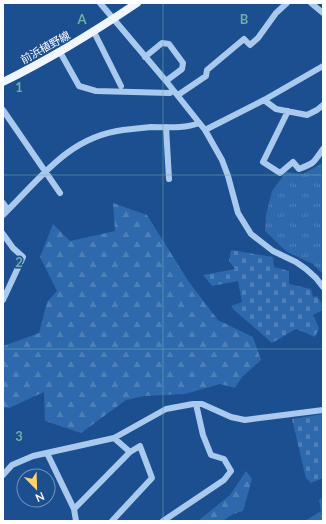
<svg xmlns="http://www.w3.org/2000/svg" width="326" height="524" viewBox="0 0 326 524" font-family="Lato,'Noto Sans JP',sans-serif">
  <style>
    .forest { fill: url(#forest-firs) }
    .cemetery { fill: url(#cemetery-stones) }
    .park { fill: url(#park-tufts) }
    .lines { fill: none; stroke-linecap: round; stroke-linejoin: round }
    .minor { stroke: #a9c9ee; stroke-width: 6 }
    .major { stroke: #f0f6ff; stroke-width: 8 }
    .grid { fill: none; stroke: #6fada8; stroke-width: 1; stroke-opacity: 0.55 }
    .labels { text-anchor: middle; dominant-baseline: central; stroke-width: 3; stroke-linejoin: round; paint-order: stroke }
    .street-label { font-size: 11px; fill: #fff; stroke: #1b4f8f }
    .grid-label { font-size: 13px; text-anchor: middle; font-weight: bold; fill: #6fada8; stroke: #1b4f8f; stroke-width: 3; stroke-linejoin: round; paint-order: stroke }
  </style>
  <defs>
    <pattern id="forest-firs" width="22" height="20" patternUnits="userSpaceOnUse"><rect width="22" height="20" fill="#2e69ad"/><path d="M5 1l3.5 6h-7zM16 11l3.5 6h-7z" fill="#4d80b9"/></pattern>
    <pattern id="cemetery-stones" width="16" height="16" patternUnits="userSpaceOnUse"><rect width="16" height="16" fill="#2e69ad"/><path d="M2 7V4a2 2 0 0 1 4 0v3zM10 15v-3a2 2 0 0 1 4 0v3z" fill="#4d80b9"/></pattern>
    <pattern id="park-tufts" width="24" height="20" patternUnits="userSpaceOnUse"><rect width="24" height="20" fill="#2e69ad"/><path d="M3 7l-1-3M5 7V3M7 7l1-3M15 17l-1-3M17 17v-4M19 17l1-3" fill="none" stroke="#4d80b9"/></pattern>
  </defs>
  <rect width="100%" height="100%" fill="#1b4f8f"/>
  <path class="forest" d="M113,203L147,215L189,282L218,320L253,337L261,360L242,377L235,388L220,384L185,394L144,396L126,400L81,433L45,421L44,392L9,408L3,407V346L39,333L47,302L57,291L40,257L53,224L70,241L115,231Z
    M246,471L252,479L243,511L233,514L223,521H198L230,495Z
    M323,497V521H305L321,511L319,500Z"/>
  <path class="cemetery" d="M231,250L273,257L274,267L289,271V284L311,289L313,297L317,296L323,305V310L313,315L319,328L315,337L296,329L272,343L234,310L231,306L242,302L238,281L212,286L203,275L235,269L229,261Z
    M323,414V478L311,483L306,478L292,419Z"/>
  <path class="park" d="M323,163V274L313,264L287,252L265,231L266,215L272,191L286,172L303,174Z"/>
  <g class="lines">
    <path class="minor" d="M100,3L166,81L205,130L222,160L228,176L238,213L251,234L273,251L296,262L306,269L316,278L323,287
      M311,3L323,13
      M94,32L121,86
      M60,52L79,86L96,91L170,93L173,90
      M145,57L162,43L169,44L183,63L182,69L166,81
      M178,95L206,76L207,70L244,39L250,45L258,38L276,13L287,3
      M264,100L276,109L307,115L317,110L323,105
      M3,110L60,193
      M288,111L263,162L280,173L293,162L299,169C315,163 313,163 323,149
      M166,127L169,179
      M205,130L264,100L323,66
      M3,203L8,210
      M3,215C40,179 68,137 123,130C132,129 142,128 151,127C166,127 184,129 199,123
      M3,234L13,248L23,257L3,300
      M114,438L130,452
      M47,453L74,509L76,521
      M3,475L12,465L33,456L114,438L166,409L193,404H202L231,417L245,420L323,410
      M74,509L130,452L140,446L152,478L112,521
      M163,521L224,480L231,471L224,459L211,455L203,435L196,404"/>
    <path class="major" d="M3,82C50,59 94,32 137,3"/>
  </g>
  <path class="grid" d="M163,3V521M3,175H323M3,349H323"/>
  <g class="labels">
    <g class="street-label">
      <text transform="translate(45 47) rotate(-29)">前浜植野線</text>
    </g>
  </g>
  <g class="grid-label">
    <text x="82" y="24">A</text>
    <text x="244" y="24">B</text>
    <text x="19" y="92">1</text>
    <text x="19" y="267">2</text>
    <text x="19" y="441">3</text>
  </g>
  <rect width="326" height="524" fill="none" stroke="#ffffff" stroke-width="8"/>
  <g transform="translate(36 488) rotate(157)"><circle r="19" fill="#1b4f8f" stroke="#7695bc"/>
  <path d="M0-3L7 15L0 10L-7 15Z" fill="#ffd166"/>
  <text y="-6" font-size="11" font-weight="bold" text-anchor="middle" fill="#ffffff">N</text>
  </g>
</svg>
